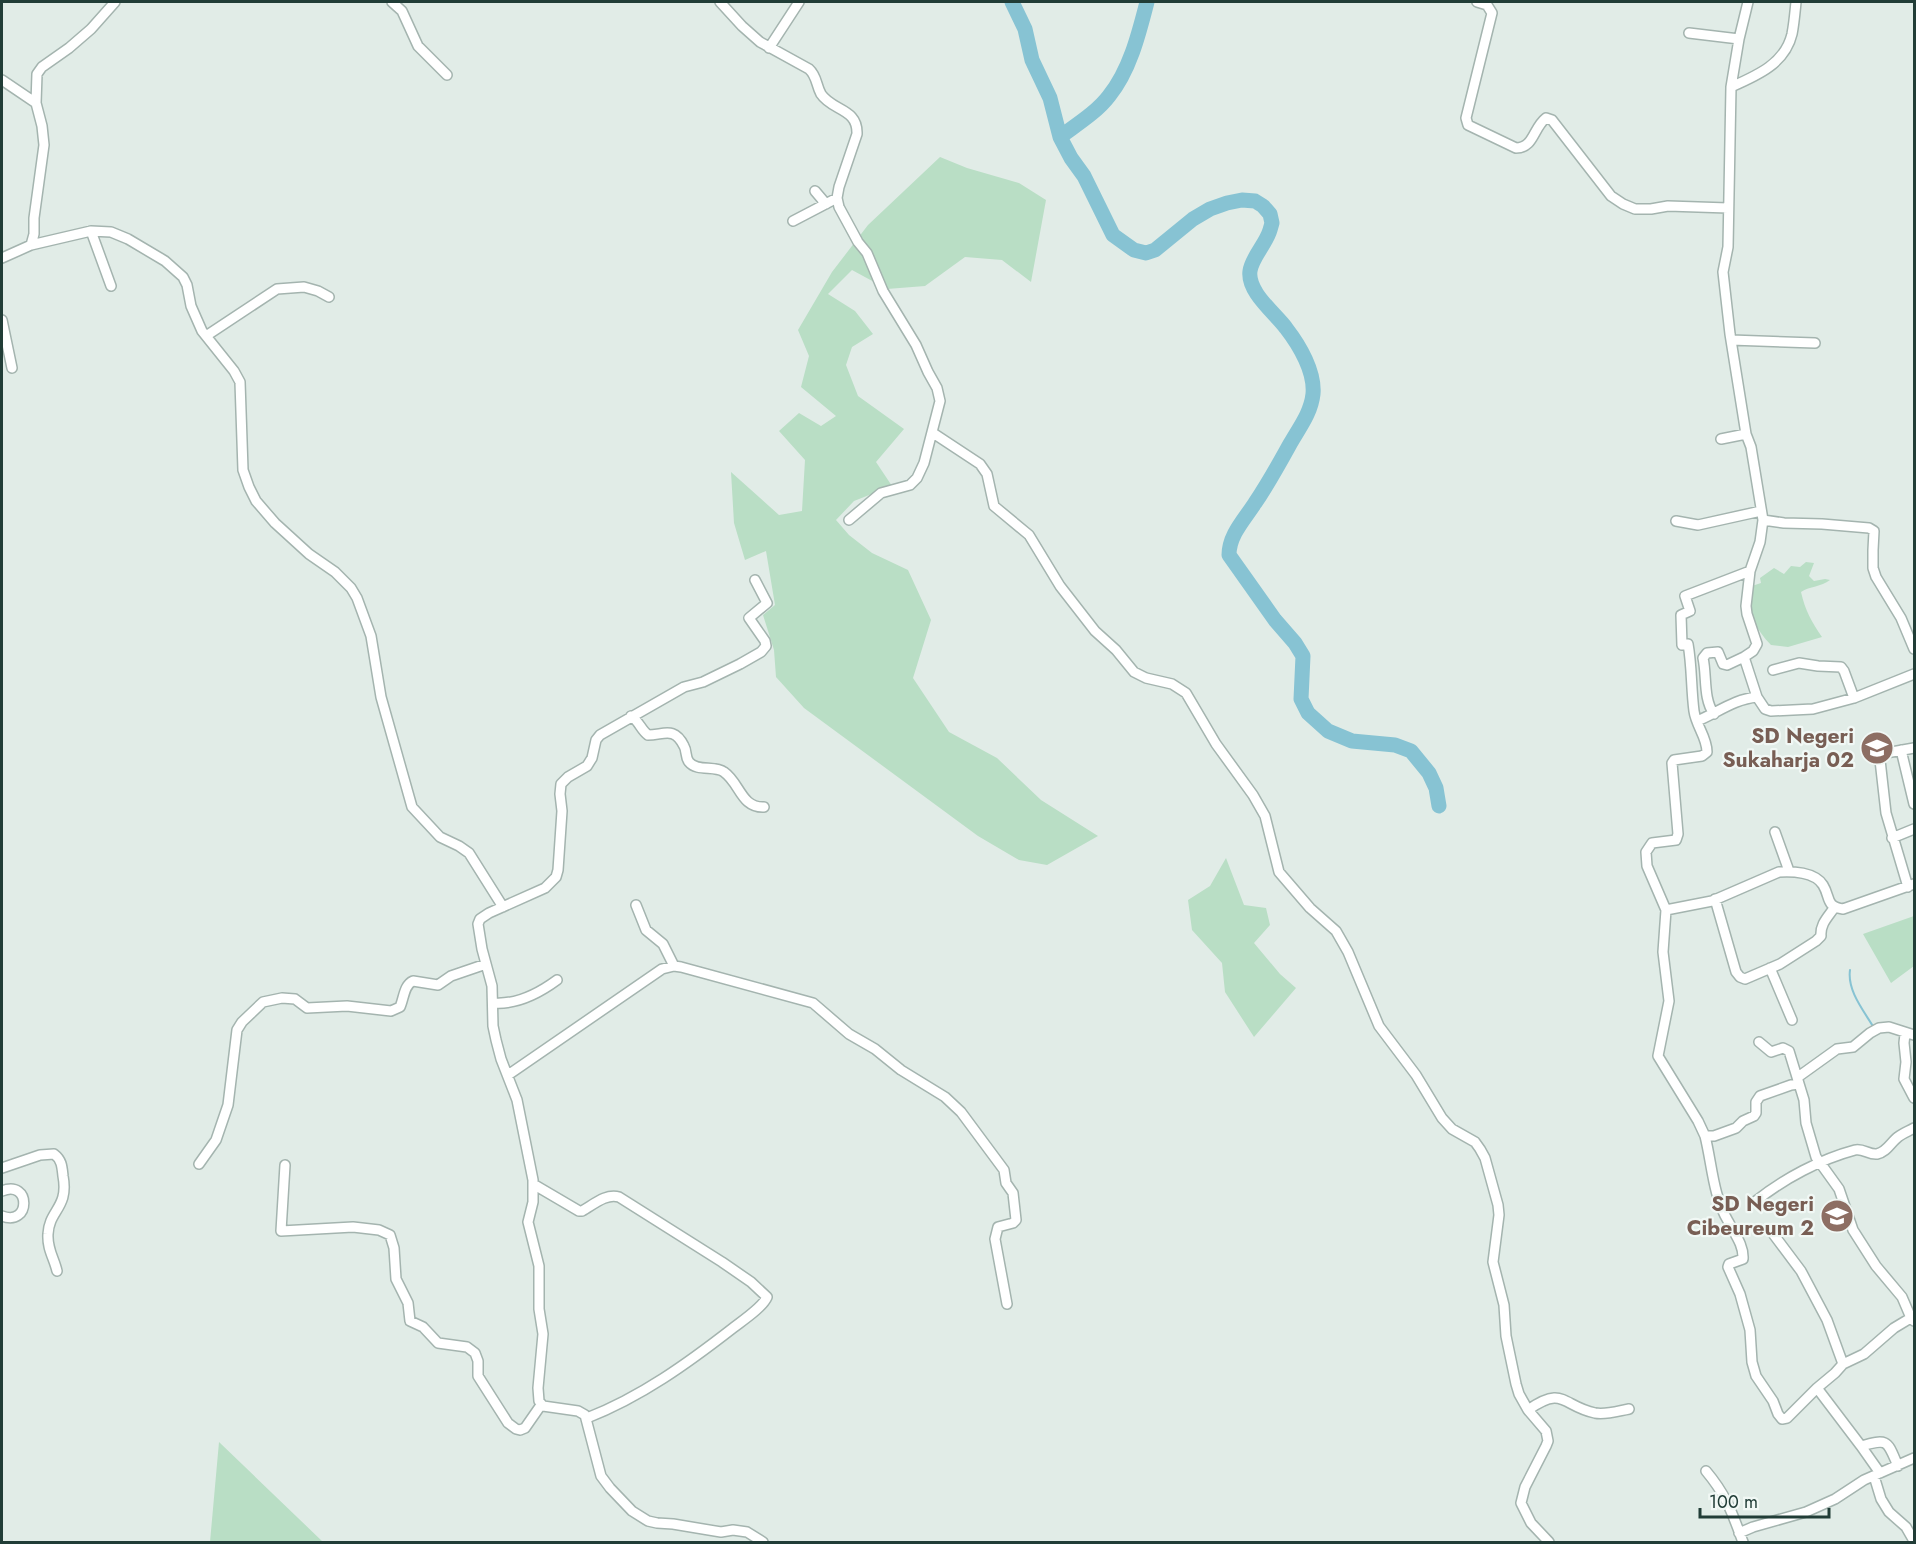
<svg xmlns="http://www.w3.org/2000/svg" width="1916" height="1544" viewBox="0 0 1916 1544" font-family="Jost,sans-serif">
  <style>
    .green { fill: #b9dec5 }
    .lines { fill: none; stroke-linecap: round; stroke-linejoin: round }
    .stream { stroke: #87c3d3; stroke-width: 2 }
    .river { stroke: #87c3d3; stroke-width: 15 }
    .street-casing { stroke: #a4b4af; stroke-width: 12 }
    .street { stroke: #fff; stroke-width: 9 }
    .labels { text-anchor: middle; dominant-baseline: central; stroke-width: 4.5; stroke-linejoin: round; paint-order: stroke }
    .education-label { font-size: 21px; font-weight: bold; fill: #785e54; stroke: #f1f8f5; text-anchor: end }
  </style>
  <rect width="100%" height="100%" fill="#e1ece7"/>
  <path class="green" d="M940,157L967,168L1019,183L1046,200L1031,282L1002,260L965,257L925,286L887,289L852,270L828,294L855,311L873,334L852,347L846,365L858,396L904,429L876,462L892,486L854,501L836,520L849,535L872,553L908,570L931,620L913,678L949,732L997,758L1041,800L1098,836L1047,865L1019,860L978,836L804,708L776,677L774,650L763,615L775,605L766,551L745,560L734,523L731,472L779,515L802,511L805,460L779,431L799,413L821,426L836,416L801,387L809,356L798,330L832,272L868,225Z
    M1806,562L1814,563L1809,576L1814,581L1825,579L1830,580C1821,587 1810,586 1801,592C1805,610 1812,623 1822,637L1788,647L1771,645C1754,627 1747,612 1749,587L1761,583L1760,578L1774,568L1784,574L1791,566L1800,567Z
    M1226,858L1244,905L1266,908L1270,925L1254,943L1280,974L1296,988L1254,1037L1225,992L1222,963L1192,930L1188,900L1210,886Z
    M1914,916V966L1891,983L1863,934Z
    M219,1442L323,1542H210Z"/>
  <g class="lines">
    <path class="stream" d="M1850,970C1847,991 1864,1011 1874,1028"/>
    <path class="river" d="M1012,2L1025,29L1032,60L1050,98L1060,137L1071,158L1084,176L1113,235L1134,250L1146,253L1155,250L1193,219L1210,209L1227,203L1242,200L1255,201L1263,206L1270,214L1272,223L1270,230C1266,244 1252,257 1250,271C1247,292 1275,313 1286,328C1300,346 1315,372 1313,394C1311,413 1299,428 1290,444C1279,464 1268,484 1255,503C1244,520 1229,535 1229,555L1275,620L1295,643L1303,656L1301,699L1308,713L1328,731L1352,741L1395,745L1411,751L1429,773L1436,788L1439,806
      M1060,137C1076,125 1097,112 1109,96C1130,70 1139,33 1147,2"/>
    <g class="street-casing">
      <path id="street" d="M392,2L402,11L418,46L447,75
        M720,2L742,26L760,42L809,69C817,76 816,85 821,94C832,111 858,108 857,134L839,187L837,198L839,207L858,242L867,253L883,291L916,345L928,372L937,388L940,401L924,463L917,478L910,485L881,493L849,520
        M1477,2L1487,5L1492,13L1466,118L1468,125L1516,148C1534,148 1533,128 1546,118L1552,120L1611,196L1623,204L1635,209H1651L1668,206L1728,208
        M1796,2C1795,12 1794,24 1792,34C1785,64 1756,76 1731,87L1728,247L1723,272L1730,334L1746,434L1751,447L1763,520L1784,523L1822,524L1869,528L1874,531L1873,550V568L1876,577L1901,618L1914,649
        M1689,33L1739,39L1731,87
        M1739,39L1748,2
        M769,48L799,2
        M2,80L36,103
        M815,191L826,204
        M793,221L837,198
        M91,231L111,286
        M31,245L91,231L111,232L128,239L165,261L183,277L187,285L191,306L202,331L234,371L240,382L243,470L249,487L256,501L275,523L309,554L335,572L351,588L357,598L371,636L381,697L412,807L440,837L459,846L469,853L503,907
        M2,258L31,245L34,234V218L44,145L42,126L36,103L37,74L42,67L69,48L91,29L115,2
        M2,320L12,368
        M206,336L277,289L304,287L318,291L329,297
        M1731,340L1815,343
        M933,433L980,464L987,474L994,506L1029,535L1060,586L1095,631L1116,650L1134,672L1146,678L1172,684L1186,693L1216,744L1253,795L1265,816L1279,872L1310,908L1336,931L1348,952L1379,1026L1416,1075L1442,1118L1452,1129L1475,1142L1480,1149L1485,1158L1498,1205L1499,1215L1493,1262L1504,1305L1506,1336L1516,1384L1519,1394L1528,1410L1546,1431L1548,1441L1546,1446L1525,1487L1521,1503L1531,1523L1549,1542
        M1721,439L1746,434
        M1676,521L1698,525L1761,511
        M755,580L767,603L749,618L765,641L766,646L761,652L740,664L703,682L684,687L600,735L596,740L592,758L587,766L568,777L561,784L560,794L562,811L558,870L556,877L545,888L489,913L480,919L478,924L482,949L492,986L493,1026L496,1040L501,1059L517,1100L533,1180V1202L528,1222L539,1266V1309L543,1334L538,1388L539,1401L543,1406L578,1411L585,1415L601,1476L610,1488L632,1511L648,1521L657,1523L673,1524L721,1532L733,1530L747,1532L763,1542
        M1744,657L1753,651L1757,644L1747,614L1746,606L1750,571L1760,542L1763,520
        M1773,670L1799,663L1818,666L1841,667L1844,671L1854,698
        M1714,714C1703,699 1707,676 1703,658L1707,653L1718,652L1723,664L1727,665L1744,657L1757,697
        M631,716C639,721 641,730 648,735C664,735 674,726 684,746C687,751 685,757 689,762C697,772 715,765 724,772C740,783 741,808 764,807
        M1697,721C1717,713 1734,699 1757,697L1765,709L1771,711L1813,709L1854,698L1914,674
        M1901,750L1914,804
        M1775,832L1789,871
        M1892,838L1914,829
        M1908,887L1886,813L1880,760L1886,753L1914,748
        M1715,899L1736,972L1740,977L1745,979L1780,964L1816,941L1821,936C1820,924 1828,917 1834,908
        M636,905L646,930L663,944L674,966
        M1666,910L1647,866L1646,852L1652,843L1676,840L1678,834L1672,763L1674,760L1702,756L1707,752C1707,737 1696,726 1694,711C1691,688 1692,666 1688,644L1682,645L1681,615L1690,611L1685,596L1750,571
        M1770,968L1792,1020
        M493,1003C517,1005 538,994 557,980
        M1905,1034L1904,1043L1906,1062L1904,1079L1914,1098
        M1759,1042L1771,1052L1783,1048L1789,1051L1804,1100L1806,1123L1816,1157L1839,1189L1853,1230L1876,1266L1902,1297L1911,1318L1914,1321
        M508,1075L662,969L674,966L681,967L813,1003L849,1034L875,1049L901,1070L945,1097L961,1112L1004,1170L1006,1183L1013,1193L1016,1220L1013,1223L998,1227L995,1239L1007,1304
        M1798,1077L1837,1049L1853,1047L1870,1033L1879,1028L1889,1027L1914,1035
        M1799,1084L1791,1085L1760,1096L1756,1102V1113L1754,1116L1743,1121L1736,1128L1714,1136H1705L1698,1121L1658,1056L1669,1001L1663,952L1666,910L1712,901L1779,872C1792,871 1815,872 1823,885C1831,898 1825,906 1843,909L1914,884
        M1705,1136C1712,1164 1713,1196 1728,1221C1734,1233 1744,1245 1743,1259L1729,1264L1728,1267L1740,1294L1750,1330L1752,1362L1756,1376L1773,1401L1778,1414L1782,1419L1787,1418L1817,1388
        M199,1164L216,1140L228,1105L237,1030L242,1022L263,1002L282,998L295,999L307,1008L347,1006L391,1011L400,1007C404,998 404,985 413,981L438,985L451,976L486,964
        M285,1165L281,1231L353,1227L379,1230L390,1235L394,1248L396,1279L408,1303L410,1321L423,1327L438,1343L467,1347L475,1353L478,1361V1376L508,1423L516,1429L520,1430L525,1428L541,1405
        M2,1168L40,1155L54,1154C62,1160 62,1167 63,1176C69,1208 49,1210 48,1234C47,1249 54,1258 57,1271
        M533,1184L579,1211H582C593,1205 606,1193 619,1197L722,1262L751,1282L767,1297C763,1307 742,1321 733,1328C688,1363 641,1397 587,1418
        M2,1191C31,1179 31,1227 2,1216
        M1756,1201C1783,1179 1821,1159 1855,1150C1863,1148 1869,1155 1877,1154C1887,1152 1891,1142 1898,1137C1903,1133 1909,1131 1914,1128
        M1774,1235L1801,1271L1827,1320L1843,1364
        M1528,1410C1564,1385 1562,1406 1595,1413C1606,1415 1618,1411 1629,1409
        M1861,1446L1880,1473
        M1898,1466C1887,1441 1889,1438 1861,1446L1817,1388L1835,1373L1843,1364L1864,1354L1894,1328L1914,1316
        M1706,1471C1727,1496 1732,1513 1743,1542
        M1874,1476L1881,1499L1889,1512L1906,1527L1914,1541
        M1739,1533L1753,1527L1806,1512L1835,1499L1864,1480L1914,1458"/>
    </g>
    <use href="#street" class="street"/>
  </g>
  <defs>
    <g id="school-disc" transform="scale(1.725)"><circle r="9.5" fill="#8d6e63" stroke="#f1f8f5"/><path d="M0-5L7-2L0 1L-7-2ZM-4 1L0 2.5L4 1V4Q0 6-4 4Z" fill="#fff"/></g>
  </defs>
  <g fill-rule="evenodd">
    <use href="#school-disc" x="1877" y="748"/>
    <use href="#school-disc" x="1837" y="1216"/>
  </g>
  <g class="labels">
    <g class="education-label">
      <text x="1854" y="736">SD Negeri<tspan x="1854" dy="24">Sukaharja 02</tspan></text>
      <text x="1814" y="1204">SD Negeri<tspan x="1814" dy="24">Cibeureum 2</tspan></text>
    </g>
  </g>
  <rect width="1916" height="1544" fill="none" stroke="#213d37" stroke-width="6"/>
  <path d="M1700 1508v9h129v-9" fill="none" stroke="#213d37" stroke-width="3"/>
  <text x="1709" y="1508" font-size="18" fill="#213d37" stroke="#f1f8f5" stroke-width="4.5" paint-order="stroke">100 m</text>
</svg>
